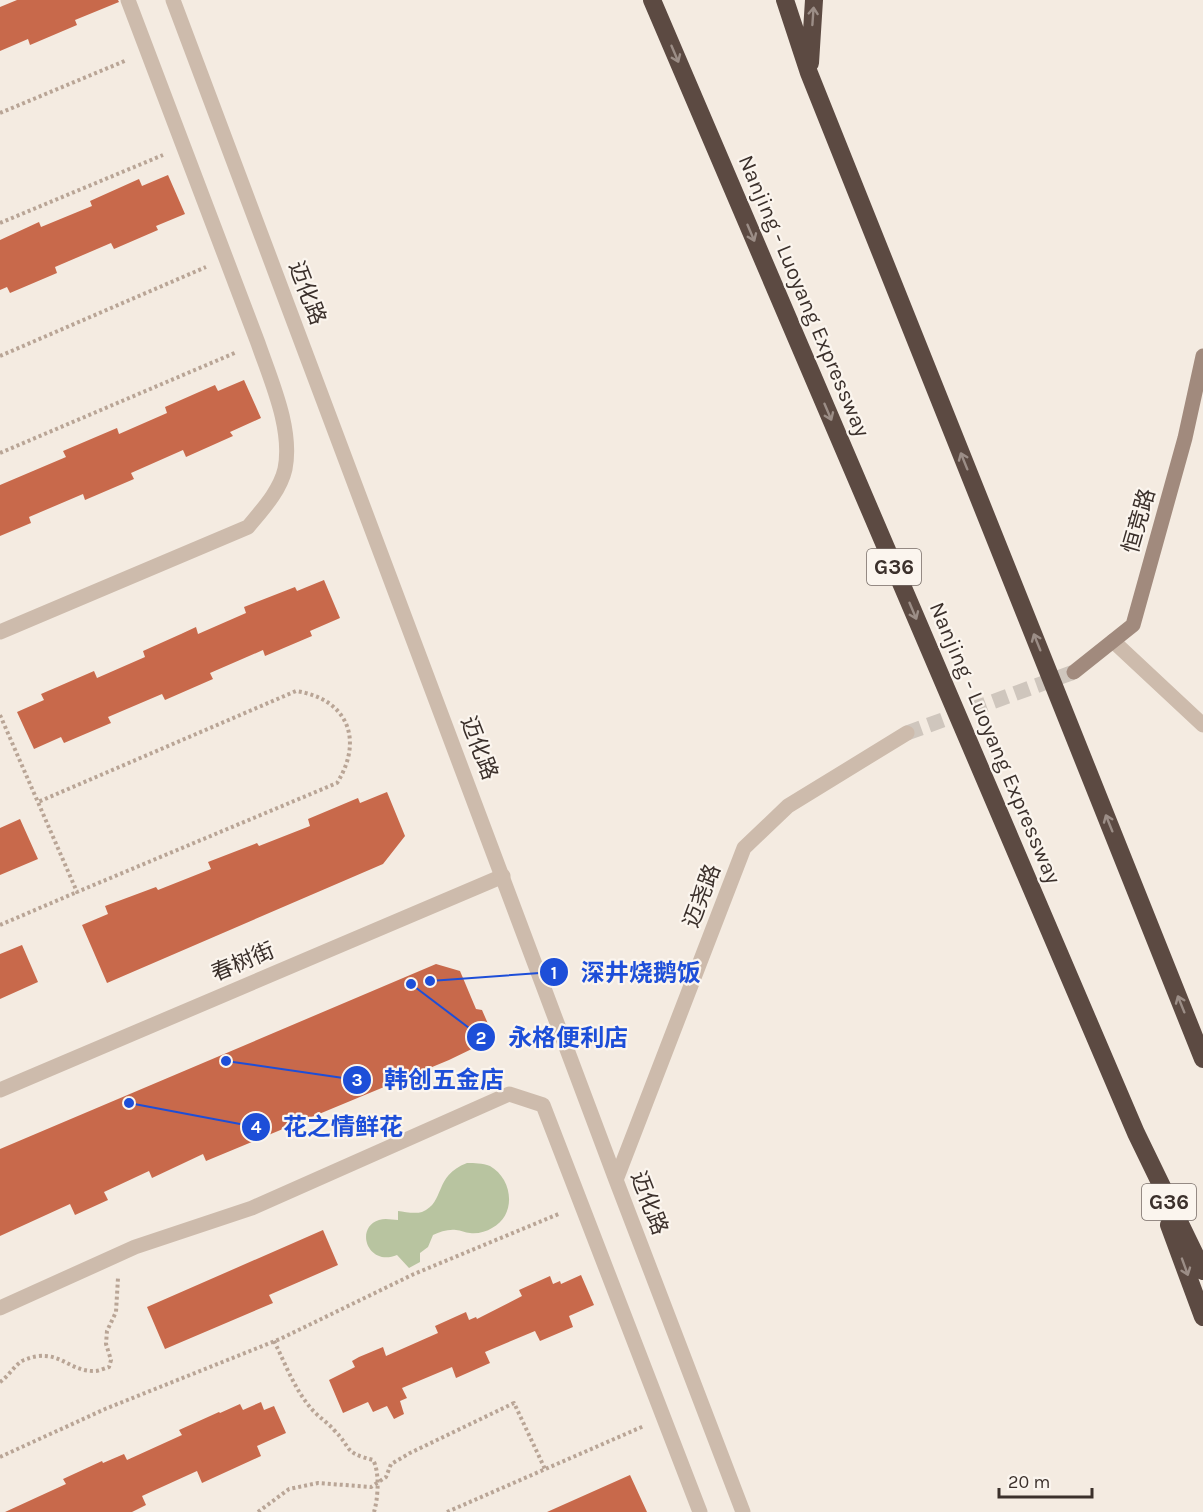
<svg xmlns="http://www.w3.org/2000/svg" width="1203" height="1512" viewBox="0 0 1203 1512" font-family="Karla,'Noto Sans SC',sans-serif">
  <style>
    .green { fill: #b8c4a0 }
    .building { fill: #c8694b }
    .lines { fill: none; stroke-linecap: round; stroke-linejoin: round }
    .tertiary-tunnel { stroke: #cfc6bd; stroke-width: 15; stroke-dasharray: 15 8; stroke-linecap: butt }
    .path { stroke: #b9a596; stroke-width: 4; stroke-dasharray: 3 3; stroke-linecap: butt }
    .service { stroke: #cdbbac; stroke-width: 15 }
    .minor { stroke: #cdbbac; stroke-width: 15 }
    .tertiary { stroke: #cdbbac; stroke-width: 15 }
    .secondary { stroke: #a18a7d; stroke-width: 15 }
    .motorway { stroke: #5c4a42; stroke-width: 18 }
    .oneway { stroke: #9c8e87 }
    .labels { text-anchor: middle; dominant-baseline: central; stroke-width: 4.5; stroke-linejoin: round; paint-order: stroke }
    .shield { fill: #fbf5ee; stroke: #756b66; stroke-width: 1.5 }
    .shield-label { font-size: 21px; font-weight: bold; fill: #3b302b }
    .street-label { font-size: 22px; fill: #3b302b; stroke: #fbf5ee }
    .leader { fill: none; stroke: #1d4ed8; stroke-width: 2 }
    .callout-dot { fill: #1d4ed8; stroke: #fbf5ee; stroke-width: 2 }
    .mark-label { font-size: 18px; text-anchor: middle; font-weight: bold; fill: #fff }
    .callout-label { font-size: 24px; text-anchor: middle; font-weight: bold; fill: #1d4ed8; stroke: #fbf5ee; stroke-width: 4.5; stroke-linejoin: round; paint-order: stroke }
  </style>
  <rect width="100%" height="100%" fill="#f4ebe1"/>
  <path class="green" d="M467,1163C475,1163 482,1163 490,1166C513,1179 517,1215 492,1228C486,1232 477,1234 470,1233C465,1233 461,1230 456,1230C448,1229 440,1232 433,1235L428,1247L420,1253V1262L409,1268L397,1255C368,1267 354,1228 379,1220C386,1218 392,1220 398,1220V1211C405,1212 415,1214 422,1212C446,1202 433,1176 467,1163Z"/>
  <path class="building" d="M17,0H118L119,2L75,20L77,25L30,45L28,39L0,51V7Z
    M168,175L185,214L156,226L158,230L114,249L111,243L55,267L57,273L10,293L7,287L0,290V240L39,222L41,227L92,206L90,201L139,179L142,186Z
    M244,380L261,418L230,432L233,436L186,457L183,450L131,473L134,479L85,500L83,494L29,517L31,523L0,536V485L66,457L63,451L117,428L119,434L167,413L165,407L215,385L218,391Z
    M324,580L340,618L310,631L312,636L265,656L263,650L210,673L213,679L165,700L162,694L108,717L111,723L64,743L61,737L34,749L17,712L44,700L41,694L94,671L97,678L145,657L143,651L181,634L196,627L198,634L246,613L244,607L295,587L297,591Z
    M387,792L405,836L383,864L107,983L82,925L108,914L105,906L156,887L158,890L211,869L208,862L257,843L259,846L310,826L308,819L358,798L360,803Z
    M20,819L38,859L0,875V828Z
    M22,945L38,982L0,999V954Z
    M436,964L460,971L476,1009L482,1010L492,1033L477,1039L480,1045L449,1060L206,1161L203,1154L152,1178L149,1171L104,1192L108,1200L75,1215L70,1204L0,1236V1149Z
    M323,1230L338,1265L269,1295L273,1303L165,1349L147,1307Z
    M581,1275L594,1305L569,1316L573,1327L540,1341L535,1331L485,1352L490,1363L456,1378L452,1367L402,1388L407,1398L400,1401L404,1414L394,1419L387,1406L373,1412L368,1402L343,1413L329,1380L355,1367L352,1361L359,1357L383,1347L386,1356L438,1333L435,1326L466,1312L469,1320L476,1317L477,1319L522,1296L519,1290L550,1276L553,1284L560,1281L561,1284Z
    M261,1402L264,1410L274,1406L286,1433L257,1446L261,1456L202,1483L197,1471L142,1496L146,1505L132,1512H5L66,1484L63,1479L102,1461L103,1463L124,1454L127,1460L182,1435L179,1430L219,1412L220,1413L240,1404L243,1410Z
    M630,1475L647,1512H547Z"/>
  <g class="lines">
    <path class="tertiary-tunnel" d="M907,733L1074,672"/>
    <path class="path" d="M0,113L127,60
      M0,223L163,155
      M0,356L206,267
      M0,453L237,352
      M0,715L77,892L337,783C364,740 348,699 296,691L38,802
      M0,925L77,892
      M274,1341C285,1363 294,1388 310,1407C317,1416 327,1422 334,1430C353,1449 342,1452 373,1460C380,1472 378,1499 374,1512
      M0,1382C9,1376 15,1364 24,1360C59,1346 67,1372 95,1371C99,1371 105,1368 109,1367L111,1360L106,1344L107,1331L116,1312L118,1278
      M0,1457L105,1409L280,1339L414,1274L561,1213
      M258,1512L289,1489L318,1483L371,1487L386,1477L391,1464L410,1453L514,1403L545,1469
      M447,1512L644,1426"/>
    <path class="service" d="M0,632L248,527C262,510 280,491 285,469C293,429 271,381 258,343L128,0
      M1113,641L1203,725
      M0,1308L135,1247L252,1208L509,1094L543,1105L700,1512"/>
    <path class="minor" d="M0,1090L503,876"/>
    <path class="tertiary" d="M173,0L616,1180L743,1512
      M616,1180L744,848L788,806L907,733"/>
    <path class="secondary" d="M1074,672L1133,625L1185,438L1203,356"/>
    <path class="motorway" d="M652,0L1136,1133L1203,1271
      M785,0L809,73L1203,1059
      M810,63L814,0
      M1169,1225L1203,1317"/>
  </g>
  <defs><path id="oneway-shaft" d="M-6 0H5M1.5-3L5.5 0L1.5 3" fill="none" stroke-width="1.6" stroke-linecap="round" stroke-linejoin="round" transform="scale(1.5)"/></defs>
  <g class="oneway">
    <use href="#oneway-shaft" transform="translate(813 16) rotate(-86)"/>
    <use href="#oneway-shaft" transform="translate(675 54) rotate(67)"/>
    <use href="#oneway-shaft" transform="translate(751 233) rotate(67)"/>
    <use href="#oneway-shaft" transform="translate(828 412) rotate(67)"/>
    <use href="#oneway-shaft" transform="translate(964 461) rotate(-112)"/>
    <use href="#oneway-shaft" transform="translate(913 611) rotate(67)"/>
    <use href="#oneway-shaft" transform="translate(1037 642) rotate(-112)"/>
    <use href="#oneway-shaft" transform="translate(1109 823) rotate(-112)"/>
    <use href="#oneway-shaft" transform="translate(1181 1004) rotate(-112)"/>
    <use href="#oneway-shaft" transform="translate(1185 1267) rotate(70)"/>
  </g>
  <g class="labels">
    <g class="shield">
      <rect x="867" y="549" width="54" height="36" rx="4.5"/>
      <rect x="1142" y="1184" width="54" height="36" rx="4.5"/>
    </g>
    <g class="shield-label">
      <text x="894" y="567">G36</text>
      <text x="1169" y="1202">G36</text>
    </g>
    <g class="street-label">
      <text transform="translate(307 293) rotate(69)">迈化路</text>
      <text transform="translate(804 296) rotate(67)">Nanjing - Luoyang Expressway</text>
      <text transform="translate(1139 521) rotate(-74)">恒竞路</text>
      <text transform="translate(995 743) rotate(67)">Nanjing - Luoyang Expressway</text>
      <text transform="translate(479 748) rotate(69)">迈化路</text>
      <text transform="translate(702 896) rotate(-69)">迈尧路</text>
      <text transform="translate(243 962) rotate(-23)">春树街</text>
      <text transform="translate(649 1203) rotate(69)">迈化路</text>
    </g>
  </g>
  <path class="leader" d="M430 981L554 972M411 984L481 1037M226 1061L357 1080M129 1103L256 1127"/>
  <g class="callout-dot">
    <circle cx="430" cy="981" r="6"/>
    <circle cx="411" cy="984" r="6"/>
    <circle cx="226" cy="1061" r="6"/>
    <circle cx="129" cy="1103" r="6"/>
    <circle cx="554" cy="972" r="15"/>
    <circle cx="481" cy="1037" r="15"/>
    <circle cx="357" cy="1080" r="15"/>
    <circle cx="256" cy="1127" r="15"/>
  </g>
  <g class="mark-label">
    <text x="554" y="979">1</text>
    <text x="481" y="1044">2</text>
    <text x="357" y="1086">3</text>
    <text x="256" y="1133">4</text>
  </g>
  <g class="callout-label">
    <text x="641" y="981">深井烧鹅饭</text>
    <text x="568" y="1046">永格便利店</text>
    <text x="444" y="1088">韩创五金店</text>
    <text x="343" y="1135">花之情鲜花</text>
  </g>
  <path d="M999 1488v9h93v-9" fill="none" stroke="#3b302b" stroke-width="3"/>
  <text x="1008" y="1488" font-size="18" fill="#3b302b" stroke="#fbf5ee" stroke-width="4.5" paint-order="stroke">20 m</text>
</svg>
